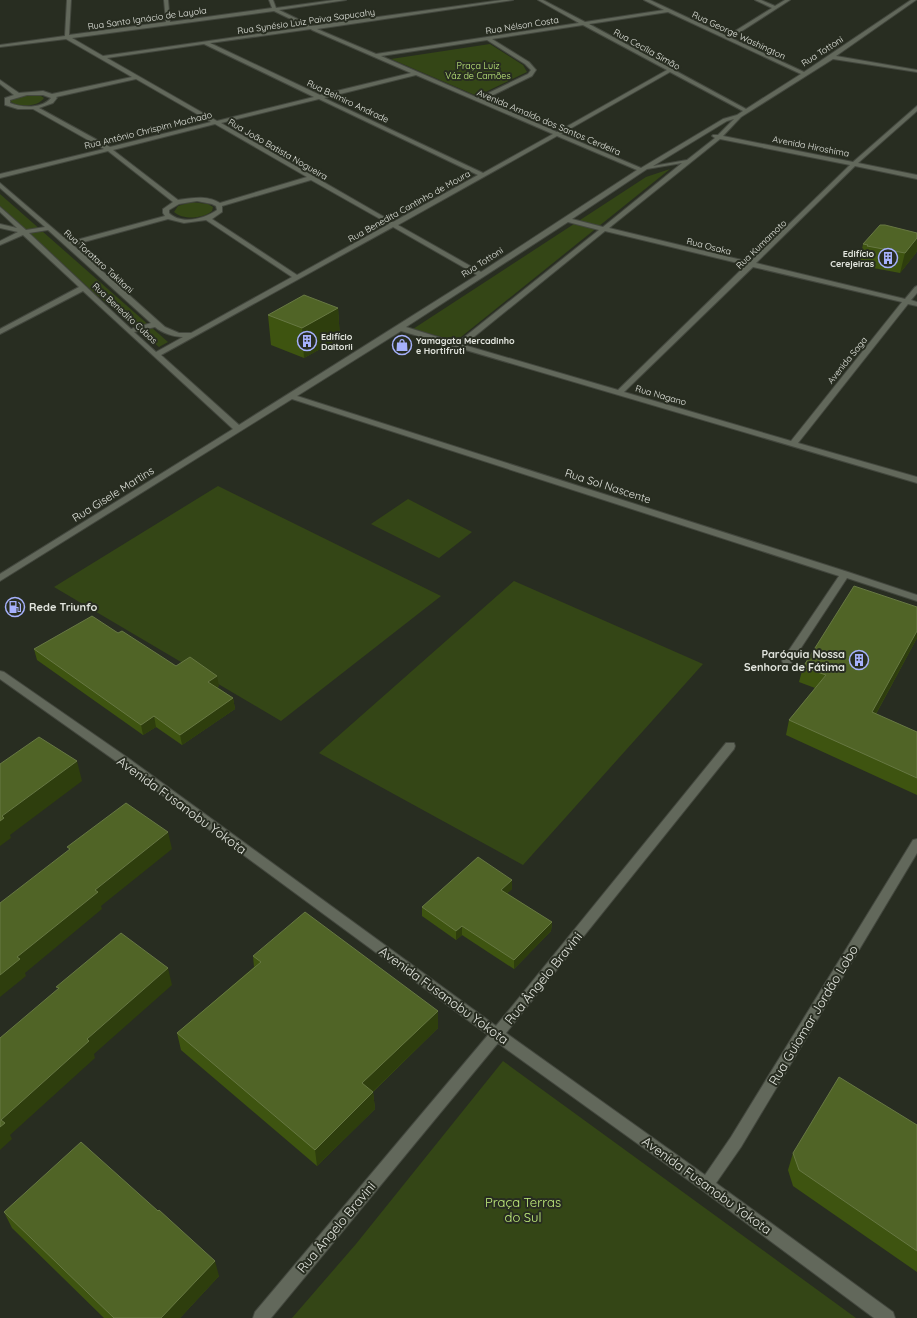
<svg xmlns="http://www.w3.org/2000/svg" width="917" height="1318" viewBox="0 0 917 1318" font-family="Quicksand,sans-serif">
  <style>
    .green { fill: #344616 }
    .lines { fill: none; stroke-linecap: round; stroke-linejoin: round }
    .minor-casing { stroke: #43473e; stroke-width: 2 }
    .minor { fill: #62685b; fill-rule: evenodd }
    .wall { fill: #3e5410 }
    .shaded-wall { fill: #2e3e0d }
    .building { fill: #506426; stroke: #677843 }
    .labels { text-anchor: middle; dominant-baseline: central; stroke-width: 4; stroke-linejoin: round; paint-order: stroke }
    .far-street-label { font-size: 9px; fill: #e2e5de; stroke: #282d21 }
    .far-park-label { font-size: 9px; fill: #c2ef7e; stroke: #282d21 }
    .far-poi-label { font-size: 9px; font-weight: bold; fill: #e2e5de; stroke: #282d21; text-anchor: start }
    .street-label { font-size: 11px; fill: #e2e5de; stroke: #282d21 }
    .poi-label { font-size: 11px; font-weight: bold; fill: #e2e5de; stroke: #282d21; text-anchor: start }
    .near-street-label { font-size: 13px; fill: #e2e5de; stroke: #282d21 }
    .near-park-label { font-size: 13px; fill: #c2ef7e; stroke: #282d21 }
  </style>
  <rect width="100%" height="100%" fill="#282d21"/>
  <path class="green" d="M490,44L523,65L527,72L477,96L391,59Z
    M26,94L41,96L44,98C38,107 18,108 10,101L12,99Z
    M670,169L456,341L413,329L646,177Z
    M0,194L168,342L159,347L91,290L0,206Z
    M191,202L208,204L213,207L212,211C203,219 183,220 174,212L178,206Z
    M218,486L441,596L281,721L54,587Z
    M408,499L472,532L439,558L371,524Z
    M514,581L703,664L523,865L319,753Z
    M503,1061L856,1318H292L356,1244Z"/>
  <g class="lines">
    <g class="minor-casing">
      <path id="minor" d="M67,0H71L69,35L166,22L164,0H168L170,22L272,8L269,0H273L276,8L334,0H346L279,10L312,26L502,0H513L317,29L376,54L579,23L538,0H543L585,22L664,10L644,0H650L727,36L772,8L755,0H761L775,6L785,0H790L731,38L804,72L911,0H916L836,56L917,70V72L833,59L741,117L723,136L853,162L917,106V111L858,163L917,175V179L855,166L756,263L905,299L915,287L917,286V293L911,300L917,302V306L908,304L798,443L917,477V483L401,331L297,396L848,572L917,595V601L847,578L791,663H783L782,661L783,659L839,576L292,399L0,581V574L233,429L83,291L0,334V329L79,287L23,235L0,245V241L18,232L0,228V224L17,228L0,212V207L26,230L45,227L0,188V183L69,242L165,216L163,213V209L173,202L108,151L0,178V174L104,149L33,109H18L5,105V98L14,95L0,84V80L19,93L43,91L52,94L132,77L66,39L0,47V45L65,36ZM274,11L307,27L103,56L72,38ZM668,12L801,74L746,109L589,24ZM583,25L667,70L557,132L483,100L532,76L536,70L529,62L492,39ZM311,29L312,30L411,73L320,95L210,43ZM487,40L525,64L531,70L528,74L478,98L381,56ZM204,44L314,97L217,121L107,58ZM670,72L743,111L737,115L723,119L641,168L561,134ZM416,75L553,134L483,173L324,98ZM136,79L211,122L110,147L39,108L53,103L57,98L56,97ZM27,95H43L51,98C42,109 22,108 10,103V100ZM319,99L478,175L393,222L221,123ZM734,119L718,135H713L712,136L715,138L687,160L653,166L727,121ZM215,124L307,177L220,203C207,195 192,198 178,200L113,150ZM557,136L637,170L481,272L398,225ZM720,139L850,165L750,262L609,228ZM682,163L603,227L572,219L647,169ZM311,180L389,224L297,275L212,219L222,212V206ZM197,201L212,204L216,206L217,210C204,219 181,225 169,213V210L179,204ZM168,219L184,223L206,220L292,277L191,333H179L165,327L73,245ZM568,222L599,230L457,343L406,327ZM393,227L477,275L239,425L161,355ZM48,230L151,323L131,329L29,233ZM605,231L746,265L618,390L464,345ZM753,267L902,302L791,441L624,392ZM155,327C162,333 174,337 183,337L156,352L134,332Z
        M0,671L4,672L128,758L496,1026L726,743H734L735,746L734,749L506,1033L705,1175L731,1137L913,840L917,839V853L741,1147L716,1183L893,1312L895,1318H874L702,1190L498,1043L271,1318H253L255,1312L488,1035L120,764L0,679Z"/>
    </g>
    <use href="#minor" class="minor"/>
  </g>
  <path class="wall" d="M917,233V250L916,253L900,273L863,266V264L859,263L863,244Z
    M338,308L340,338L304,358L271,345L268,315Z
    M917,607V638L876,714L917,732V795L786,735L789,720L815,688L799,682L803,667Z
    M118,633L176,666L219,686L217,687L233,698L235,709L182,745L156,727L143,735L37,660L34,649Z
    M512,889L507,893L552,922L551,931L514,969L462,935L456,940L422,916V907Z
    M253,956L438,1028L373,1092L375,1109L317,1166L181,1050L177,1033L254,967Z
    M917,1125V1272L793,1186L788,1170L793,1153Z
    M158,1211L219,1276L180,1318H104L12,1228L4,1212Z"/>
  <path class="shaded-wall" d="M917,238V250L916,253L900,273L905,253Z
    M338,308L340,338L304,358L302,328Z
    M917,631V638L868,728L872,712Z
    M217,676L219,686L210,692L208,682Z
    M233,698L235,709L182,745L180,735Z
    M154,716L156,727L143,735L141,725Z
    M77,761L82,781L10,835L11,838L0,846V821L2,816Z
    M168,832L172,849L101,906L102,909L25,973L26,976L0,997V975L17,957L95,890Z
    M512,880V889L501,899V890Z
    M552,922L551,931L514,969V960Z
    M462,926V935L456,940V931Z
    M168,968L172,985L94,1054L95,1058L10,1135L12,1139L0,1150V1127L1,1120L87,1039Z
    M438,1011V1028L364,1100L362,1083Z
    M373,1092L375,1109L317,1166L315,1150Z
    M215,1261L219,1276L180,1318H161Z"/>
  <path class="building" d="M880,225H885L917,233V238L905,253L867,246L868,245L863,244Z
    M304,295L338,308L302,328L268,315Z
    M854,586L917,607V631L872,712L917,732V778L789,720L826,675L803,667Z
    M92,616L118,633L122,631L176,666L190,657L217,676L208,682L233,698L180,735L154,716L141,725L34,649Z
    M39,737L77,761L2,816L4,818L0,821V764Z
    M126,803L168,832L95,890L98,892L17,957L20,959L0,975V903L70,849L67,847Z
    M478,857L512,880L501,890L552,922L514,960L462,926L456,931L422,907Z
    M305,912L438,1011L362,1083L373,1092L315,1150L177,1033L261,962L253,956Z
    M121,933L168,968L87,1039L89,1041L1,1120L5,1123L0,1127V1038L59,988L56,987Z
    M839,1077L917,1125V1251L799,1170L793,1153Z
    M81,1142L158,1211L159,1210L215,1261L161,1318H114L4,1212Z"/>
  <defs>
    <g id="building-ring" transform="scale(1)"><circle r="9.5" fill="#282d21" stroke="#a6b1fc" stroke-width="1.5"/><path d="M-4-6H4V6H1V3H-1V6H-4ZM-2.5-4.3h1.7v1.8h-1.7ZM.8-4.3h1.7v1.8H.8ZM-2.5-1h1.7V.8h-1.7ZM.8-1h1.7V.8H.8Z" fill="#a6b1fc"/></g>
    <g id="shop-ring" transform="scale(1)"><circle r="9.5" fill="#282d21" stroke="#a6b1fc" stroke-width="1.5"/><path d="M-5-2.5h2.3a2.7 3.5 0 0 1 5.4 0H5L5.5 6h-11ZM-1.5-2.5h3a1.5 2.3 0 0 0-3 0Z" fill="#a6b1fc"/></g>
    <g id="fuel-ring" transform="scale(1)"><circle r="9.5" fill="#282d21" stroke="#a6b1fc" stroke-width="1.5"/><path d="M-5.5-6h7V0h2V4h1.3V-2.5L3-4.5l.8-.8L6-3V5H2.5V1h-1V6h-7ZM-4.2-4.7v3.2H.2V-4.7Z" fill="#a6b1fc"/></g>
  </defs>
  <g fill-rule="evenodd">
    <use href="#building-ring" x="888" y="258"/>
    <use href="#building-ring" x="307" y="341"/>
    <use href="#shop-ring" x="402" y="345"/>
    <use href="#fuel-ring" x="15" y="607"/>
    <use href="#building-ring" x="859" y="660"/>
  </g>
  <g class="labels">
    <g class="far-street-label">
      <text transform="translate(147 18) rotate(-8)">Rua Santo Ignácio de Layola</text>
      <text transform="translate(306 21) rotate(-8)">Rua Synésio Luiz Paiva Sapucahy</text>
      <text transform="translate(522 25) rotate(-9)">Rua Nélson Costa</text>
      <text transform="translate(739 35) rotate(25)">Rua George Washington</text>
      <text transform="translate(647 49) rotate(29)">Rua Cecília Simão</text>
      <text transform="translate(822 51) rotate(-33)">Rua Tottoni</text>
      <text transform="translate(348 101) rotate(25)">Rua Belmiro Andrade</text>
      <text transform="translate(549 122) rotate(23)">Avenida Arnaldo dos Santos Cerdeira</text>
      <text transform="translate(148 130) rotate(-14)">Rua Antônio Chrispim Machado</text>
      <text transform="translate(811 146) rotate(11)">Avenida Hiroshima</text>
      <text transform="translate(278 149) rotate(30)">Rua João Batista Nogueira</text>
      <text transform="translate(409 206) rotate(-29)">Rua Benedita Cantinho de Moura</text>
      <text transform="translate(761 244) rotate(-44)">Rua Kumamoto</text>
      <text transform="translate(709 246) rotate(14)">Rua Osaka</text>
      <text transform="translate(99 261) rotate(42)">Rua Torataro Takitani</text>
      <text transform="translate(482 262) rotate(-33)">Rua Tottoni</text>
      <text transform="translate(125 313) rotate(43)">Rua Benedito Cubas</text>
      <text transform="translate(847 360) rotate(-51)">Avenida Saga</text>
      <text transform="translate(661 395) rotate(16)">Rua Nagano</text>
    </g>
    <g class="far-park-label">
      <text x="478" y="65">Praça Luiz<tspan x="478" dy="10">Váz de Camões</tspan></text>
    </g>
    <g class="far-poi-label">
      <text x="874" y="253" text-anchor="end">Edifício<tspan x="874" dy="10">Cerejeiras</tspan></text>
      <text x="321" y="336">Edifício<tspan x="321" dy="10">Daitorii</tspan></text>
      <text x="416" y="340">Yamagata Mercadinho<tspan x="416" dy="10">e Hortifruti</tspan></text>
    </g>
    <g class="street-label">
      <text transform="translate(608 486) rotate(18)">Rua Sol Nascente</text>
      <text transform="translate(113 494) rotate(-32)">Rua Gisele Martins</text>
    </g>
    <g class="poi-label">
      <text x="29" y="607">Rede Triunfo</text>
      <text x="845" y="654" text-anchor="end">Paróquia Nossa<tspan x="845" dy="13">Senhora de Fátima</tspan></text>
    </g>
    <g class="near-street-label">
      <text transform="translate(182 805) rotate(36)">Avenida Fusanobu Yokota</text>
      <text transform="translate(543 978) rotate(-51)">Rua Ângelo Bravini</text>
      <text transform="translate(444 995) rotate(36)">Avenida Fusanobu Yokota</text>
      <text transform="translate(813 1015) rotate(-59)">Rua Guiomar Jordão Lobo</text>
      <text transform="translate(707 1185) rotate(36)">Avenida Fusanobu Yokota</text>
      <text transform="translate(336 1227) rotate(-50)">Rua Ângelo Bravini</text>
    </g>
    <g class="near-park-label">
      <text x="523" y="1202">Praça Terras<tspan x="523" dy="15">do Sul</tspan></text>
    </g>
  </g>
</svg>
